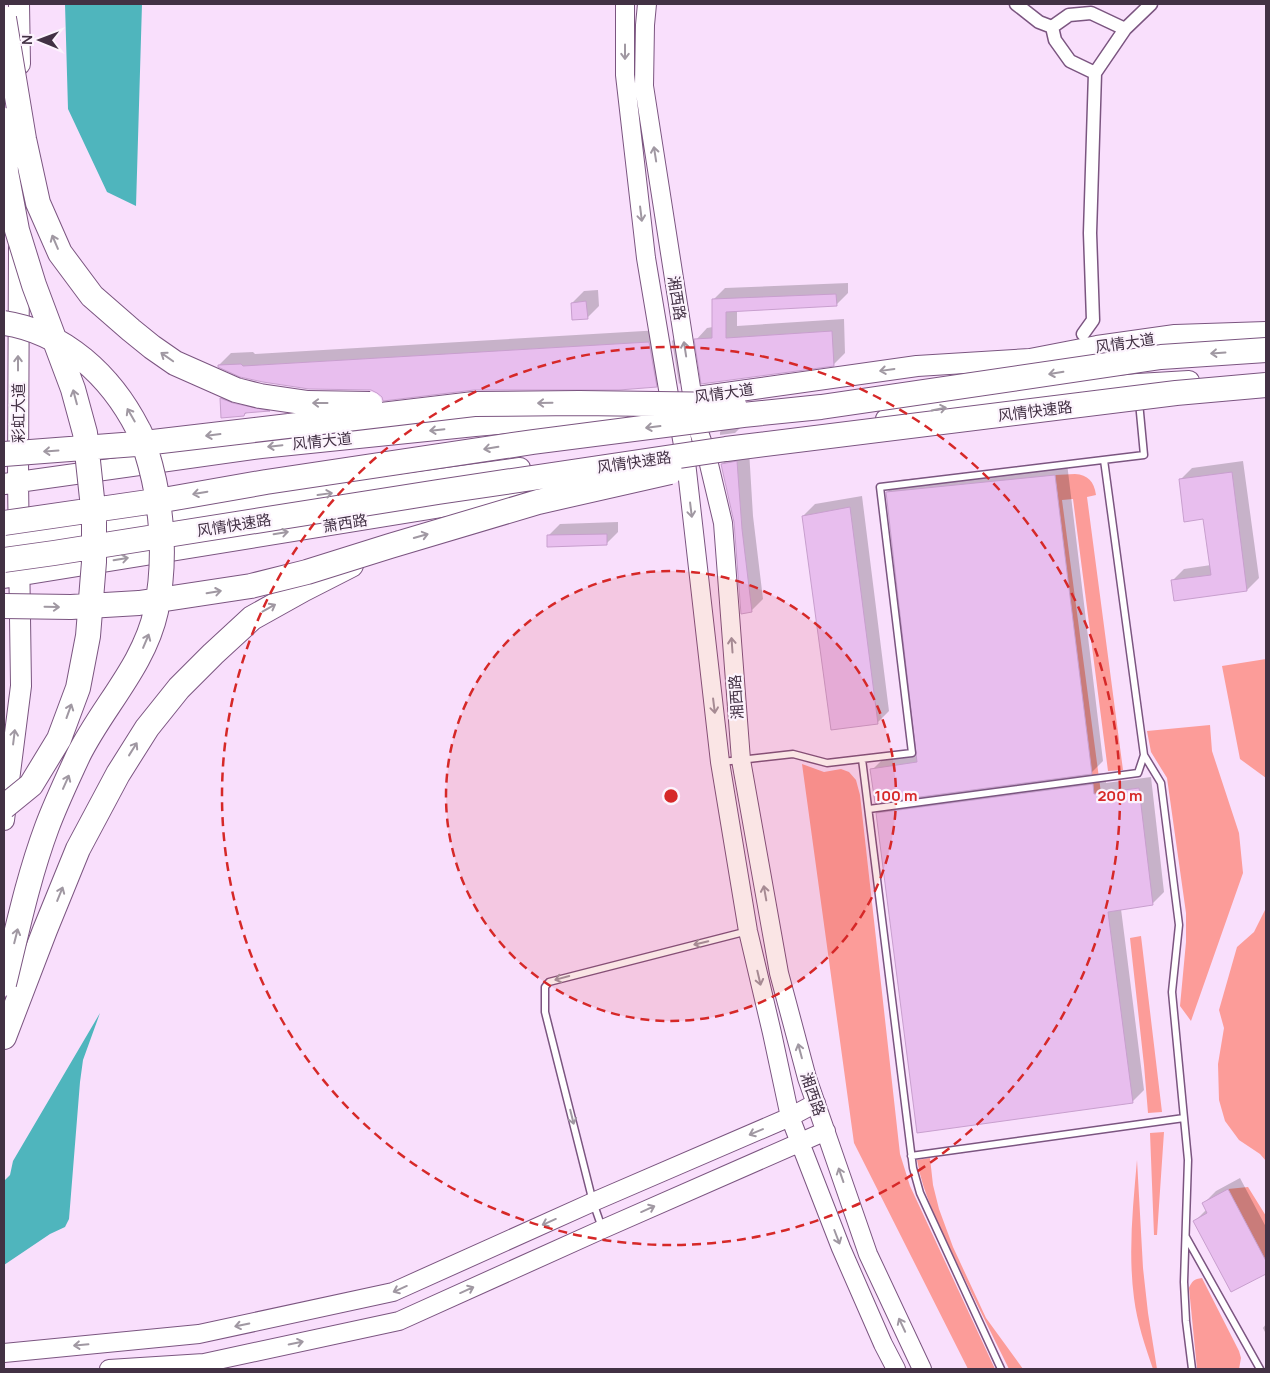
<svg xmlns="http://www.w3.org/2000/svg" width="1270" height="1373" viewBox="0 0 1270 1373" font-family="Manrope,'Noto Sans SC',sans-serif">
  <style>
    .green { fill: #fc9c99 }
    .water { fill: #4fb5bd }
    .shadow { fill: #0003 }
    .building { fill: #e8beee; stroke: #c89fce }
    .lines { fill: none; stroke-linecap: round; stroke-linejoin: round }
    .lane-casing { stroke: #7b5580; stroke-width: 9 }
    .street-casing { stroke: #7b5580; stroke-width: 15 }
    .secondary-casing { stroke: #7b5580; stroke-width: 20 }
    .primary-casing { stroke: #7b5580; stroke-width: 22 }
    .highway-casing { stroke: #7b5580; stroke-width: 26 }
    .lane { stroke: #fff; stroke-width: 6 }
    .street { stroke: #fff; stroke-width: 12 }
    .secondary { stroke: #fff; stroke-width: 18 }
    .primary { stroke: #fff; stroke-width: 20 }
    .highway { stroke: #fff; stroke-width: 24 }
    .highway-bridge-casing { stroke: #7b5580; stroke-width: 26; stroke-linecap: butt }
    .highway-bridge { stroke: #fff; stroke-width: 24 }
    .oneway { stroke: #a098a2 }
    .ring { fill: none; stroke: #d62828; stroke-width: 2.5; stroke-dasharray: 9 6 }
    .labels { text-anchor: middle; dominant-baseline: central; stroke-width: 4.5; stroke-linejoin: round; paint-order: stroke }
    .street-label { font-size: 15px; fill: #423144; stroke: #fcf3fd }
    .centre { fill: #d62828; stroke: #fcf3fd; stroke-width: 2.5 }
    .ring-label { font-size: 15px; text-anchor: middle; font-weight: bold; fill: #d62828; stroke: #fcf3fd; stroke-width: 4.5; stroke-linejoin: round; paint-order: stroke }
  </style>
  <rect width="100%" height="100%" fill="#f9dffc"/>
  <path class="green" d="M1075,474C1088,475 1094,481 1096,495L1087,497L1123,770L1108,771L1073,499L1062,500L1101,793L1094,795L1055,475Z
    M1266,659V778L1240,759L1222,666Z
    M1210,725L1212,751L1239,833L1243,873L1191,1021L1180,1006L1186,942V913L1167,778L1151,752L1147,731Z
    M802,764L824,772L841,769L849,772L856,780L860,795L900,1154L910,1186L995,1369H968L854,1143Z
    M1266,908V1161L1260,1154L1239,1140L1225,1121L1219,1100L1218,1064L1224,1028L1219,1010L1237,947L1254,932Z
    M1141,936L1162,1112L1148,1113L1144,1065L1130,938Z
    M1164,1132L1157,1235H1154L1150,1133Z
    M930,1158L933,1185L939,1209L953,1247L986,1318L1023,1369H1009C991,1333 973,1296 955,1259C940,1227 923,1195 917,1160Z
    M1137,1160L1143,1268L1148,1313L1157,1369H1153C1145,1346 1137,1322 1134,1298C1128,1252 1133,1206 1137,1160Z
    M1248,1187L1266,1216V1261L1228,1189Z
    M1202,1278L1239,1351L1241,1358L1239,1369H1197L1189,1288C1192,1281 1194,1279 1202,1278Z"/>
  <path class="water" d="M65,4H142L136,206L107,192L68,109Z
    M100,1013L83,1060L80,1082L69,1219L65,1227L50,1234L4,1265V1181L10,1175L13,1161Z"/>
  <path class="shadow" d="M848,283V293L836,305L737,310V326L844,319L845,353L833,365L696,340L707,328L713,327V300L725,288Z
    M598,290L599,306L587,318L572,303L584,291Z
    M684,329L691,372L679,384L672,341Z
    M661,330L668,374L656,386L474,389L383,396L371,389L219,365L231,353L253,352L255,354Z
    M233,387L280,399L269,410L248,412L244,415L222,417L221,398Z
    M732,420L747,421L735,433L720,435V432Z
    M749,450L753,516L763,599L751,611L735,522L722,464L734,452Z
    M1243,461L1259,578L1247,590L1175,599L1172,581L1184,569L1211,565L1204,518L1180,480L1192,468Z
    M1067,463L1103,761L1089,775L1105,773L1106,783L1151,777L1164,892L1152,904L1121,909L1144,1090L1132,1102L877,814L891,800L872,770L884,758L918,752L887,492L899,480Z
    M862,496L889,711L877,723L803,516L815,504Z
    M618,522V532L606,544L548,536L560,524Z
    M1240,1178L1266,1227V1273L1231,1291L1195,1221L1207,1209L1204,1203L1216,1191Z
    M1266,1324V1334L1263,1328Z"/>
  <path class="building" d="M836,294L837,306L726,312V338L832,331L834,366L701,384L694,339L712,338V299Z
    M586,301L588,319L572,320L571,303Z
    M649,342L657,387L619,390H474L383,401L382,397L377,393L371,390L309,389L263,382L240,377L218,367V365L241,364L243,366Z
    M220,398L233,403L270,411L245,413L244,416L221,418Z
    M737,461L742,529L752,612L741,614L734,522L721,464Z
    M1232,472L1247,591L1174,601L1171,580L1211,575L1203,519L1184,522L1179,479Z
    M1055,475L1092,774L875,803L870,769L917,762L886,492Z
    M850,507L878,724L831,730L802,516Z
    M607,534V545L547,547V535Z
    M1093,784L1094,794L1139,788L1153,905L1108,912L1133,1103L917,1133L876,813Z
    M1228,1189L1266,1261V1274L1231,1292L1193,1221L1207,1213L1202,1203Z"/>
  <g class="lines">
    <g class="lane-casing">
      <path id="lane" d="M1104,460L1144,755L1161,783L1179,925L1172,992L1188,1160L1184,1282L1186,1321L1192,1369
        M862,759L913,1168L920,1193L1001,1369
        M722,762L793,754L827,763L912,753L880,487L1144,455L1139,402
        M869,809L1138,773L1144,755
        M911,1156L1184,1118
        M602,1228L593,1202L545,1012V987L549,982L748,931
        M1186,1237L1260,1369"/>
    </g>
    <g class="street-casing">
      <path id="street" d="M1016,4L1039,22L1052,27
        M1052,27L1069,15L1091,13L1125,29
        M1052,27L1055,40L1070,61L1095,73
        M1083,334L1093,320L1090,233L1095,73L1125,29L1151,4"/>
    </g>
    <g class="secondary-casing">
      <path id="secondary" d="M625,4V75L646,258L670,401L680,428L686,462L720,762L748,931L772,1033L790,1117L841,1248L883,1344L896,1369
        M647,4L645,25L644,86L697,426L707,456L723,523L741,760L779,973L807,1078L868,1254L922,1369
        M4,1353L199,1334L393,1292L593,1202L790,1117L816,1103
        M109,1369L204,1363L399,1321L603,1229L826,1131"/>
    </g>
    <g class="primary-casing">
      <path id="primary" d="M19,4L20,64
        M697,397L917,366L1030,359L1097,346L1175,335L1266,332
        M886,419L999,397L1138,384L1189,381
        M4,484L261,448L475,426L593,416L625,410
        M4,539L520,468
        M4,578L552,489
        M4,820L21,686L18,481L19,248"/>
    </g>
    <g class="highway-casing">
      <path id="highway" d="M4,1037L45,930L78,849L118,774L147,728L179,688L213,654L252,618L304,589L351,565"/>
    </g>
    <use href="#lane" class="lane"/>
    <use href="#street" class="street"/>
    <use href="#secondary" class="secondary"/>
    <use href="#primary" class="primary"/>
    <use href="#highway" class="highway"/>
    <g class="highway-bridge-casing">
      <path id="highway-bridge" d="M4,18L24,139L38,203L60,253L92,296L131,330L152,347L175,363L236,390L260,396L308,403L370,404
        M4,120L6,172L17,230L34,285L73,389L85,433L94,517V562L88,636L78,688L59,739L31,785L4,807
        M4,323C64,332 111,376 138,429C142,435 143,443 146,450C162,501 167,558 156,611C144,666 102,707 78,756C67,780 56,803 47,827C28,878 17,931 4,984
        M4,454L136,444L474,404L579,403L734,405
        M4,523L169,499L266,482L533,442L743,415L821,407L1161,357L1266,350
        M4,560L54,553L438,492L726,449L1176,393L1266,385
        M4,606L71,607L139,603L251,586L307,572L390,546L538,502L670,472"/>
    </g>
    <use href="#highway-bridge" class="highway-bridge"/>
  </g>
  <defs><path id="oneway-shaft" d="M-6 0H5M1.5-3L5.5 0L1.5 3" fill="none" stroke-width="1.6" stroke-linecap="round" stroke-linejoin="round" transform="scale(1.25)"/></defs>
  <g class="oneway">
    <use href="#oneway-shaft" transform="translate(625 52) rotate(90)"/>
    <use href="#oneway-shaft" transform="translate(655 154) rotate(-99)"/>
    <use href="#oneway-shaft" transform="translate(641 214) rotate(83)"/>
    <use href="#oneway-shaft" transform="translate(55 242) rotate(-113)"/>
    <use href="#oneway-shaft" transform="translate(685 349) rotate(-99)"/>
    <use href="#oneway-shaft" transform="translate(1218 353) rotate(176)"/>
    <use href="#oneway-shaft" transform="translate(167 357) rotate(-145)"/>
    <use href="#oneway-shaft" transform="translate(18 363) rotate(-90)"/>
    <use href="#oneway-shaft" transform="translate(887 370) rotate(172)"/>
    <use href="#oneway-shaft" transform="translate(1056 373) rotate(171)"/>
    <use href="#oneway-shaft" transform="translate(75 397) rotate(-105)"/>
    <use href="#oneway-shaft" transform="translate(320 403) rotate(-180)"/>
    <use href="#oneway-shaft" transform="translate(545 403) rotate(179)"/>
    <use href="#oneway-shaft" transform="translate(939 409) rotate(-11)"/>
    <use href="#oneway-shaft" transform="translate(131 415) rotate(-120)"/>
    <use href="#oneway-shaft" transform="translate(653 427) rotate(173)"/>
    <use href="#oneway-shaft" transform="translate(437 430) rotate(174)"/>
    <use href="#oneway-shaft" transform="translate(213 435) rotate(173)"/>
    <use href="#oneway-shaft" transform="translate(275 446) rotate(174)"/>
    <use href="#oneway-shaft" transform="translate(491 448) rotate(171)"/>
    <use href="#oneway-shaft" transform="translate(51 451) rotate(176)"/>
    <use href="#oneway-shaft" transform="translate(200 493) rotate(170)"/>
    <use href="#oneway-shaft" transform="translate(325 494) rotate(-8)"/>
    <use href="#oneway-shaft" transform="translate(691 510) rotate(83)"/>
    <use href="#oneway-shaft" transform="translate(281 533) rotate(-9)"/>
    <use href="#oneway-shaft" transform="translate(421 536) rotate(-16)"/>
    <use href="#oneway-shaft" transform="translate(121 559) rotate(-9)"/>
    <use href="#oneway-shaft" transform="translate(214 592) rotate(-9)"/>
    <use href="#oneway-shaft" transform="translate(52 607) rotate(1)"/>
    <use href="#oneway-shaft" transform="translate(269 608) rotate(-29)"/>
    <use href="#oneway-shaft" transform="translate(146 641) rotate(-67)"/>
    <use href="#oneway-shaft" transform="translate(732 645) rotate(-94)"/>
    <use href="#oneway-shaft" transform="translate(714 706) rotate(83)"/>
    <use href="#oneway-shaft" transform="translate(69 711) rotate(-70)"/>
    <use href="#oneway-shaft" transform="translate(14 737) rotate(-83)"/>
    <use href="#oneway-shaft" transform="translate(133 749) rotate(-58)"/>
    <use href="#oneway-shaft" transform="translate(66 782) rotate(-66)"/>
    <use href="#oneway-shaft" transform="translate(765 893) rotate(-100)"/>
    <use href="#oneway-shaft" transform="translate(60 894) rotate(-68)"/>
    <use href="#oneway-shaft" transform="translate(16 936) rotate(-76)"/>
    <use href="#oneway-shaft" transform="translate(701 943) rotate(166)"/>
    <use href="#oneway-shaft" transform="translate(562 978) rotate(165)"/>
    <use href="#oneway-shaft" transform="translate(759 978) rotate(77)"/>
    <use href="#oneway-shaft" transform="translate(800 1051) rotate(-105)"/>
    <use href="#oneway-shaft" transform="translate(572 1117) rotate(76)"/>
    <use href="#oneway-shaft" transform="translate(756 1132) rotate(157)"/>
    <use href="#oneway-shaft" transform="translate(841 1175) rotate(-109)"/>
    <use href="#oneway-shaft" transform="translate(648 1209) rotate(-24)"/>
    <use href="#oneway-shaft" transform="translate(549 1222) rotate(156)"/>
    <use href="#oneway-shaft" transform="translate(837 1237) rotate(69)"/>
    <use href="#oneway-shaft" transform="translate(400 1289) rotate(156)"/>
    <use href="#oneway-shaft" transform="translate(467 1290) rotate(-24)"/>
    <use href="#oneway-shaft" transform="translate(242 1325) rotate(168)"/>
    <use href="#oneway-shaft" transform="translate(902 1325) rotate(-115)"/>
    <use href="#oneway-shaft" transform="translate(296 1343) rotate(-12)"/>
    <use href="#oneway-shaft" transform="translate(81 1345) rotate(175)"/>
  </g>
  <circle cx="671" cy="796" r="225" fill="#d62828" fill-opacity=".12"/>
  <g class="ring">
    <circle cx="671" cy="796" r="225"/>
    <circle cx="671" cy="796" r="449"/>
  </g>
  <g class="labels">
    <g class="street-label">
      <text transform="translate(677 298) rotate(81)">湘西路</text>
      <text transform="translate(1125 343) rotate(-8)">风情大道</text>
      <text transform="translate(724 393) rotate(-8)">风情大道</text>
      <text transform="translate(1035 411) rotate(-7)">风情快速路</text>
      <text transform="translate(18 413) rotate(-90)">彩虹大道</text>
      <text transform="translate(322 441) rotate(-6)">风情大道</text>
      <text transform="translate(634 462) rotate(-8)">风情快速路</text>
      <text transform="translate(345 523) rotate(-9)">萧西路</text>
      <text transform="translate(234 525) rotate(-9)">风情快速路</text>
      <text transform="translate(736 697) rotate(-94)">湘西路</text>
      <text transform="translate(813 1094) rotate(71)">湘西路</text>
    </g>
  </g>
  <circle cx="671" cy="796" r="8" class="centre"/>
  <g class="ring-label">
    <text x="896" y="801">100 m</text>
    <text x="1120" y="801">200 m</text>
  </g>
  <rect width="1270" height="1373" fill="none" stroke="#423144" stroke-width="10"/>
  <g transform="translate(40 40) rotate(271)" stroke="#fcf3fd" stroke-width="4" paint-order="stroke">
  <path d="M0-4L9 19L0 12L-9 19Z" fill="#423144"/>
  <text y="-8" font-size="14" font-weight="bold" text-anchor="middle" fill="#423144">N</text>
  </g>
</svg>
